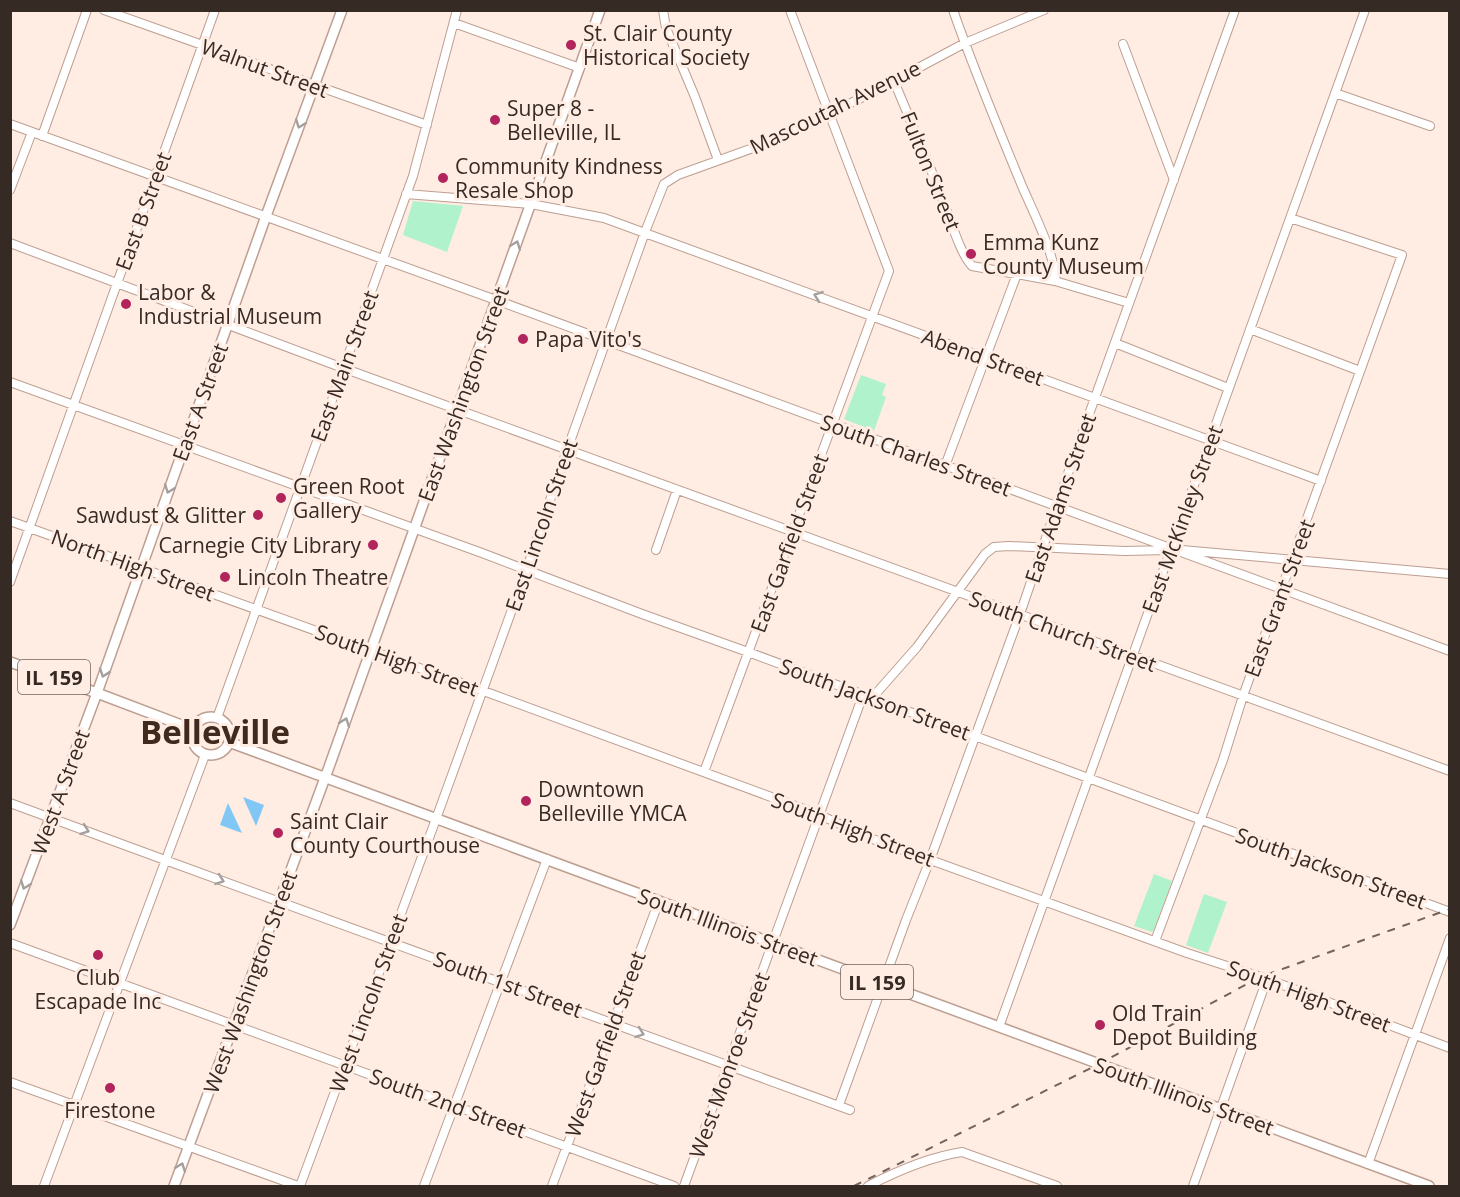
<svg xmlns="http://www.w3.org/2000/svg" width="1460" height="1197" viewBox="0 0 1460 1197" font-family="'Open Sans',sans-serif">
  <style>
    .green { fill: #b0f2cb }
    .water { fill: #81c7f6 }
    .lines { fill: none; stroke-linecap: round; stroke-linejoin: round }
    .minor-casing { stroke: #bd9f91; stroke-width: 10 }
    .major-casing { stroke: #bd9f91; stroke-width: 12 }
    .minor { stroke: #fff; stroke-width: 8 }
    .major { stroke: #fff; stroke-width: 9 }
    .rail { stroke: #71635d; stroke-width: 2; stroke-dasharray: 8 8; stroke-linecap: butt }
    .oneway { stroke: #a59f9d }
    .poi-dot { fill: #b1245c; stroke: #ffece2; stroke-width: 2 }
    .labels { text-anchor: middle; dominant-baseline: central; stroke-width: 6; stroke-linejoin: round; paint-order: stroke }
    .shield { fill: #ffece2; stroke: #72645e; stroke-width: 1.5 }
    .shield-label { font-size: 20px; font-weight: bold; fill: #362a25 }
    .poi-label { font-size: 21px; fill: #362a25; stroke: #ffece2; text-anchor: start }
    .street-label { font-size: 21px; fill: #362a25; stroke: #ffece2 }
    .town-label { font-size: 33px; font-weight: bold; fill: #40291d; stroke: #ffece2 }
  </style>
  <rect width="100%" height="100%" fill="#ffece2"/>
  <path class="green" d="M413,201L463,206L447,252L403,235Z
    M861,375L886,384L882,395L886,397L874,431L844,419Z
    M1154,874L1172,881L1154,930L1152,932L1134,926Z
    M1204,894L1227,902L1208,953L1186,945Z"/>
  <path class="water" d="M243,797L264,805L256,826Z
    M228,803L242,833L220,825Z"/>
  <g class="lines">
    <g class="minor-casing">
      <path id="minor" d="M104,10L427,125
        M663,10L666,28L695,97L718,160
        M953,10C974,70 998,128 1022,186C1031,207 1058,261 1055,281
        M454,23L580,68
        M1123,44L1174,180
        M894,81C910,120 927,158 942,198C950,217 959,252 972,266L1055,281L1129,303
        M1335,93L1430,126
        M10,124L496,300L1450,651
        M42,136L87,10
        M10,190L32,132
        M406,194L531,204L604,218L1321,481
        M10,243L343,368L1450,771
        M1250,329L1360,371
        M1115,343L1228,388
        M10,382L482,553L642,614L748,652L1450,912
        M945,466L1017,274
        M10,521L489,693L820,815L867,837L1187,953L1267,979L1450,1048
        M656,550L677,490
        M1182,550L1450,574
        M10,582L215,10
        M872,698L917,647L985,554L994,547L1009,546L1125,551L1167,550
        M217,718L413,176L457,10
        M704,772L889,271L790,10
        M10,803L165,860L850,1110
        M1155,941L1223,760L1243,696L1402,255L1290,218
        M10,943L674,1186
        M999,1027L1365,10
        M10,1082L298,1186
        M839,1105L906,920L930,860L1020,614L1075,453L1235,10
        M1368,1164L1450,938
        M44,1186L205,755
        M300,1186L436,819L526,571L567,450L645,232L664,184L678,175L781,138L873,92L965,43L1044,10
        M424,1186L547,859
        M552,1186L659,901
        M684,1186L863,695
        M868,1186C897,1171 929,1157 962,1152L1057,1186
        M1193,1186L1267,979"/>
    </g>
    <g class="major-casing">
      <path id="major" d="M10,662L97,693L192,729
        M192 736a19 19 0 1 1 38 0a19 19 0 1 1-38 0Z
        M229,742L1429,1186
        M10,925L97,693L266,216L342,10
        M174,1186L329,767L600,10"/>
    </g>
    <use href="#minor" class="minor"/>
    <use href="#major" class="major"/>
    <path class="rail" d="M854,1186L1099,1064L1260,977L1450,909"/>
  </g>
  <defs><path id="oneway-chevron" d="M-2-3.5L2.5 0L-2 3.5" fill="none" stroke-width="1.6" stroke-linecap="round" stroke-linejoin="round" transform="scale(1.5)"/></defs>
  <g class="oneway">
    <use href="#oneway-chevron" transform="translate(300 124) rotate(111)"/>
    <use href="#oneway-chevron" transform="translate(516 245) rotate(-70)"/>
    <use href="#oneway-chevron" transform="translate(818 296) rotate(-160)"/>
    <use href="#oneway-chevron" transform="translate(169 489) rotate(110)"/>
    <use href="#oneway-chevron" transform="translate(104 673) rotate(109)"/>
    <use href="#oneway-chevron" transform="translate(345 722) rotate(-70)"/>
    <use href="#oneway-chevron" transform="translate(85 830) rotate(20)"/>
    <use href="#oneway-chevron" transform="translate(220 880) rotate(20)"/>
    <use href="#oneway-chevron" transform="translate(25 885) rotate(110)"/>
    <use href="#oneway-chevron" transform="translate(640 1033) rotate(20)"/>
    <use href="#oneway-chevron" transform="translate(181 1167) rotate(-70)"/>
  </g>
  <g class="poi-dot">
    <circle cx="571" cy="45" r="6"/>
    <circle cx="495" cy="120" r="6"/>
    <circle cx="443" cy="178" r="6"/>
    <circle cx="971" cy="254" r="6"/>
    <circle cx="126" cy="304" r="6"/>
    <circle cx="523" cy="339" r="6"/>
    <circle cx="281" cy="498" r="6"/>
    <circle cx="258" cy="515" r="6"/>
    <circle cx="373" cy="545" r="6"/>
    <circle cx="225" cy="577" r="6"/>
    <circle cx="526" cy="801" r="6"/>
    <circle cx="278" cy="833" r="6"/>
    <circle cx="98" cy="955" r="6"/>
    <circle cx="1100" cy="1025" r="6"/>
    <circle cx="110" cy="1088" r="6"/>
  </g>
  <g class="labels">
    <g class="shield">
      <rect x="18" y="660" width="72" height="34" rx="4.5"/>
      <rect x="841" y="965" width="72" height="34" rx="4.5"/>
    </g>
    <g class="shield-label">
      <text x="54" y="677">IL 159</text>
      <text x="877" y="982">IL 159</text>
    </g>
    <g class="poi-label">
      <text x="583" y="33">St. Clair County<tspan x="583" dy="24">Historical Society</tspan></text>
      <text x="507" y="108">Super 8 -<tspan x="507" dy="24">Belleville, IL</tspan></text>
      <text x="455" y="166">Community Kindness<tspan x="455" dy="24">Resale Shop</tspan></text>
      <text x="983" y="242">Emma Kunz<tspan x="983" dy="24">County Museum</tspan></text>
      <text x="138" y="292">Labor &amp;<tspan x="138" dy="24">Industrial Museum</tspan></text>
      <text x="535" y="339">Papa Vito's</text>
      <text x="293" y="486">Green Root<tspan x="293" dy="24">Gallery</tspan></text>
      <text x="246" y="515" text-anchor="end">Sawdust &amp; Glitter</text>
      <text x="361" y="545" text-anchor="end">Carnegie City Library</text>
      <text x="237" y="577">Lincoln Theatre</text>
      <text x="538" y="789">Downtown<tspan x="538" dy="24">Belleville YMCA</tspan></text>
      <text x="290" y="821">Saint Clair<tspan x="290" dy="24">County Courthouse</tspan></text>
      <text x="98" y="977" text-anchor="middle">Club<tspan x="98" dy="24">Escapade Inc</tspan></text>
      <text x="1112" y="1013">Old Train<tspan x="1112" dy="24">Depot Building</tspan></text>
      <text x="110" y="1110" text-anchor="middle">Firestone</text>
    </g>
    <g class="street-label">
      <text transform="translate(265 68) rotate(20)">Walnut Street</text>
      <text transform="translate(835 107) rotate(-26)">Mascoutah Avenue</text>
      <text transform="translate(931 171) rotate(68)">Fulton Street</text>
      <text transform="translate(143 211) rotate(-70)">East B Street</text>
      <text transform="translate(983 357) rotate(20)">Abend Street</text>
      <text transform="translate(344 366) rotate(-70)">East Main Street</text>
      <text transform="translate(463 394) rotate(-70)">East Washington Street</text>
      <text transform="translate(200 402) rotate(-70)">East A Street</text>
      <text transform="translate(916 455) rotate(20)">South Charles Street</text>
      <text transform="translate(1060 498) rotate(-71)">East Adams Street</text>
      <text transform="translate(1182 519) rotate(-70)">East McKinley Street</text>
      <text transform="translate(541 525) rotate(-71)">East Lincoln Street</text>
      <text transform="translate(789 543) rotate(-70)">East Garfield Street</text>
      <text transform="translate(133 565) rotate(20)">North High Street</text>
      <text transform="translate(1279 598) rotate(-70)">East Grant Street</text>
      <text transform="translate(1063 631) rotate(20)">South Church Street</text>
      <text transform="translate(397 660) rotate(20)">South High Street</text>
      <text transform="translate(875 699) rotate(20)">South Jackson Street</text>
      <text transform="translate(60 792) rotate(-70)">West A Street</text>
      <text transform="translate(853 829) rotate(21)">South High Street</text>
      <text transform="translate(1331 868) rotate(20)">South Jackson Street</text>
      <text transform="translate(728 927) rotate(20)">South Illinois Street</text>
      <text transform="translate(250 982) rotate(-70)">West Washington Street</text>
      <text transform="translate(508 984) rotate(20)">South 1st Street</text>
      <text transform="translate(1309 996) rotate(20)">South High Street</text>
      <text transform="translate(368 1003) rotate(-70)">West Lincoln Street</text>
      <text transform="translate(605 1044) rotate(-70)">West Garfield Street</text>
      <text transform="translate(729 1065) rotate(-70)">West Monroe Street</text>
      <text transform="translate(1184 1096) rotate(20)">South Illinois Street</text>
      <text transform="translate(448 1103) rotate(20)">South 2nd Street</text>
    </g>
    <g class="town-label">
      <text x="215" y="731">Belleville</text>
    </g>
  </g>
  <rect width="1460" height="1197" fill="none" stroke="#362a25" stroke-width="24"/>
</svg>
